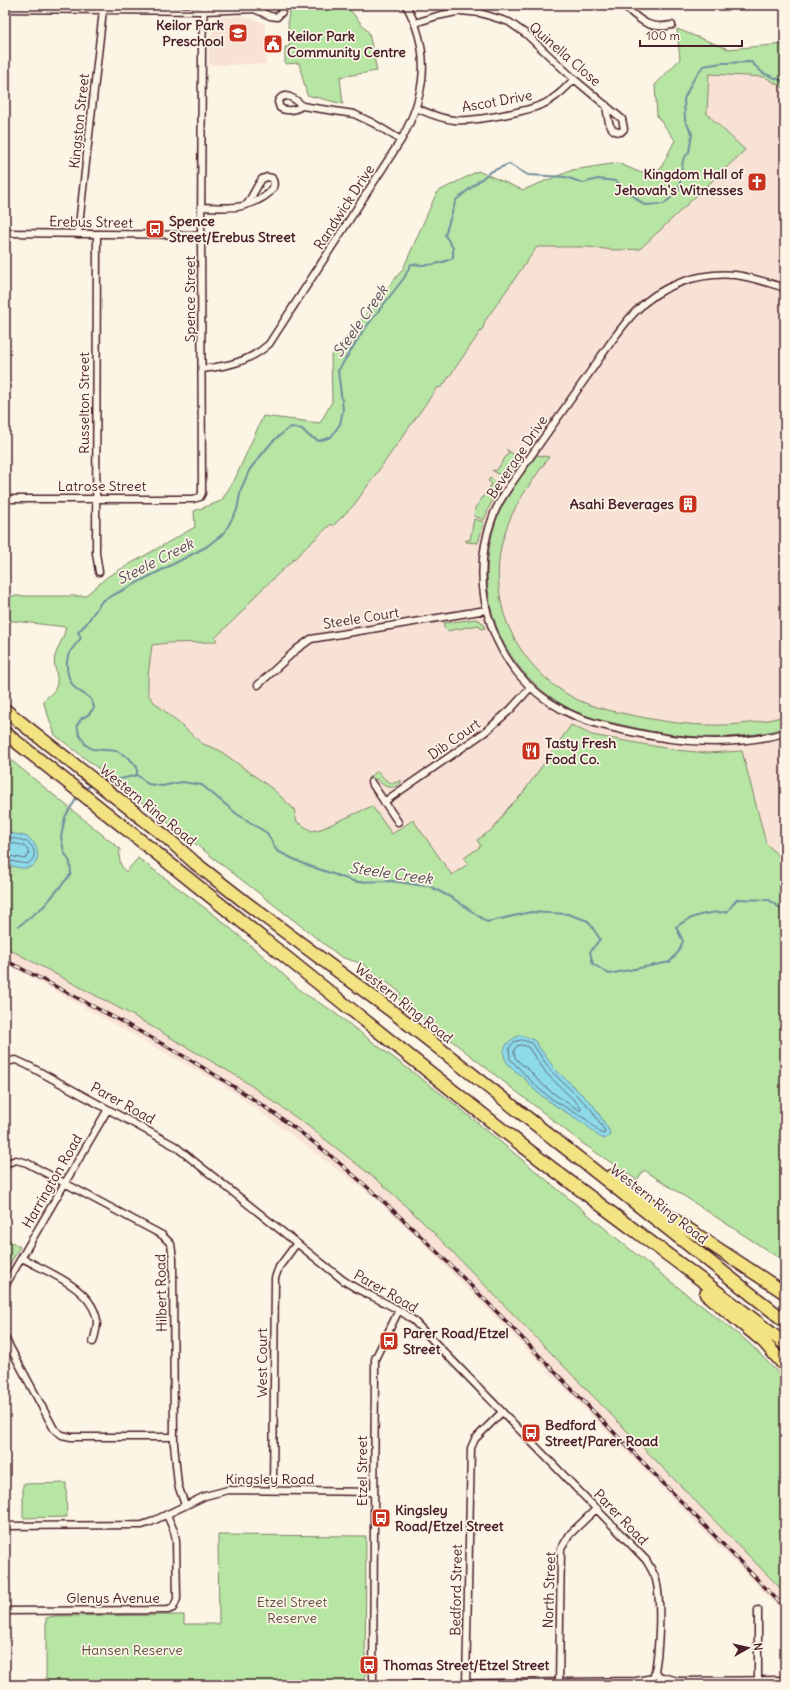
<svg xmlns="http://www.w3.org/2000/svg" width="790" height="1690" viewBox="0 0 790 1690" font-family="Delius,sans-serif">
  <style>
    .built { fill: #f8e2d5 }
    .green { fill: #b6e5a4; stroke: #808268 }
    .water { fill: #8cdaea; stroke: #728f9e }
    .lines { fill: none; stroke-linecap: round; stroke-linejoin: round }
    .shore { stroke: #646a77; stroke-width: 1 }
    .stream { stroke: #728f9e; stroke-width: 2 }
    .street-casing { stroke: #4a1f2b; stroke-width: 9 }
    .highway-casing { stroke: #4a1f2b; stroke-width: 15 }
    .street { stroke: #fcf5e5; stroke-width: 6 }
    .highway { stroke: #f4e382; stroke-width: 12 }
    .rail-casing { stroke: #4a1f2b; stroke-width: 3.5 }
    .rail { stroke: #fcf5e5; stroke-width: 2; stroke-dasharray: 6; stroke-linecap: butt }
    .labels { text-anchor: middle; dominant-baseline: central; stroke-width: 3.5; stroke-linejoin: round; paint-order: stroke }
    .poi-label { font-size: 14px; font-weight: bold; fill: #4a1f2b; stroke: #fcf5e5; text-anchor: start }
    .street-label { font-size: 14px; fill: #4a1f2b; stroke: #fcf5e5 }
    .park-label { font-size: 14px; fill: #655049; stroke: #fcf5e5 }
    .water-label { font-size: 15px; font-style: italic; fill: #5a4e5b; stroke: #fcf5e5 }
  </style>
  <rect width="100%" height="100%" fill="#fcf5e5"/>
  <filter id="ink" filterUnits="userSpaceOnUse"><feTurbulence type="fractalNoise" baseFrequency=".025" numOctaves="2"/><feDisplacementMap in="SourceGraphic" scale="8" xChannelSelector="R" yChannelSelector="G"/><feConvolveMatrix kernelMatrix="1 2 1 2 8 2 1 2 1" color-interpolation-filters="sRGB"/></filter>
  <g filter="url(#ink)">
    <path class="built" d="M241,16L265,23L266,64L209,65V44L216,18Z
      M709,74L765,77L785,89V863L766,843L742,751L707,753L676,750L592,735L571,725L522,794L508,808L493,829L477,840L481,846L469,864L452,875L413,820L392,834L321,829L312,831L297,822L219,750L203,744L154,702L148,694V676L152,645L217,640L215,638L242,612L255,596L331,524L354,505L437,388L442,387L483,328L485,321L537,247H587L614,250L745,150L707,114Z
      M5,947L130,1014L240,1078L308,1126L381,1183L430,1229L785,1593V1614L412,1232L370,1194L269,1118L226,1087L5,963Z"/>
    <path class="green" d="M298,5H346L369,33L377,71L340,77L343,104L307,95L299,63L285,64V47H289L288,18L290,10Z
      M677,29L728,49L785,44V89L765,77L709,74L707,114L745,150L640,249L614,250L587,247H537L485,321L483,328L442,387L437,388L354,505L333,526L331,524L255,596L242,612L215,638L217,640L214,642L168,643L152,645L148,676V694L154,702L203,744L219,750L274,790L294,809L297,822L312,831L321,829L372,806L392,834L413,820L452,875L468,864L464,858L481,846L477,840L493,829L508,808L522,794L571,725L592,735L676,750L707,753L742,751L766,843L785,863V1262L644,1170L637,1180L582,1143L397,998L401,993L363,964L341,957L55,735L43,701C47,697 54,692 56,687C60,676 52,666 55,656C58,647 64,637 66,627L5,620V596H85L107,577L195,527L194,511L221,501L235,479L263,416L320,423L332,402L331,356L403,269L437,192L478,171L523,190L572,170L618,163L639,172L660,170L675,140L657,116L655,85L680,59Z
      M506,449L520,459L506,479L492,470L496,471L509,452Z
      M537,455L549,457C532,482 512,506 504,536C496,561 497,589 504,614C516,652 547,688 585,703C603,710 622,713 641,717C690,727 737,729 785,716V728C733,742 684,739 632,727C614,723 596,720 579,713C536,695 501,654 491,608C484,576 487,543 499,513C509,492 524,473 537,455Z
      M490,478L499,483L500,487L492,501L484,520L474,516L475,508L492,484L488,481Z
      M474,519L484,522L478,543L466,542V540H470Z
      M476,619L482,622L485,628L481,629L479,625L447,631L444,628V623Z
      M5,748L8,749L12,761L120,849C119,859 119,865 126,872L138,858L217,917L269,961L303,993L328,1008L456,1105L637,1255L749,1343L781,1376L785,1382V1593L430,1229L381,1183L308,1126L240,1078L130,1014L5,947Z
      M378,771C385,780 390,787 401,780V783C392,790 384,788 377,779L372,780L368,778Z
      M5,1238L20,1247L5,1272Z
      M66,1483L67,1517L23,1518V1484Z
      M218,1535L366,1536L365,1685H46V1618L54,1616L184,1615V1624H219Z"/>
    <path class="water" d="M5,831C14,836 24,833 31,840C40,848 41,866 27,868C20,869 12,866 5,864Z
      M521,1035L534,1040L554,1068L594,1106L610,1132L609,1136L605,1139C595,1136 591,1128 583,1123C568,1113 551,1104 537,1092C532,1088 528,1082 523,1077C519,1073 514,1071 511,1067C497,1053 505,1041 521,1035Z"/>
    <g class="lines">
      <path class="shore" d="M5,836C15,841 30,837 34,851C35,857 32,861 27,864L5,860
        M5,841C14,846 26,841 29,854L25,859L5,855
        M522,1040L532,1043L551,1071L591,1109L605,1131L604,1134L601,1133L587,1120L552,1099L538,1088L510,1059L509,1048L514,1042Z
        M522,1045L528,1047L547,1074L581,1107V1110H579C567,1102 554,1095 543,1085C537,1080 533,1074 528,1069C521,1063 513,1060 514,1050L517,1046Z"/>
      <path class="stream" d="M137,775L148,784L162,786L182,782L202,785L237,814L267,833L277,851L304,864L356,882L392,881L431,887L454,899L487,922L531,912L568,914L588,921L600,939L590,952L593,964L609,974L670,962L679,951L683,941L676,927C692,915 708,912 727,912L737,899L769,900L785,912
        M104,783L137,775V767L129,758L117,751L92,749L86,745L79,734L77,725L82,718L88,715L94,708C92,697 87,696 79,691C68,684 65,667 68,656C70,650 77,643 81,638L78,632L86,624L102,601L206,547L224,533L237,510L241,489L250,469L272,442L290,427L302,429L309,436L319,441L331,437L340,424L343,410L338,371L363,331L404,278L411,264C427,266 438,265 453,258V248L445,235L456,200L490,172L509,164L528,175L566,177L583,183L598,179L616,181L644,205L664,204L679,190L683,160L689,152L692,134L685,120L684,99L692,82L703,66L722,63L751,62L763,73L785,82
        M83,789L94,785
        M19,926L44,906L71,874L70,862L64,852L61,837L65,817L78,796"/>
      <g class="street-casing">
        <path id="street" d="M623,5C640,20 648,30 672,25
          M5,9L204,11L254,9L268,5
          M254,9L270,16L277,17L282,12L281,7L279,5
          M415,23L437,16L461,11L480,13L509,22L526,34L574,79L622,119L624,129L621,132C607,133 608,115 606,105
          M302,106C296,99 283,90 278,102L280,108C287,112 295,110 302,106L354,114L373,123L401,140
          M416,108C428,113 440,119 454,120C472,122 534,111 549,101C559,95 567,87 574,79
          M201,207C214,207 230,209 242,206C253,203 281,193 272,178L267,177L262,179L258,185L248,203
          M5,233L201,235
          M78,234L103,10
          M97,234L96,553L99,572
          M785,288C769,283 752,277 735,275C699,272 660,285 635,312C617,331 603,354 588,375C562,412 535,450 509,487C502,497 496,507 492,519C466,589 494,673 561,709C582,721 604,726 627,731C680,743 732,747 785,733
          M202,369C228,366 249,362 269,344L401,140C426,95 432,52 406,5
          M5,499H193L200,497L202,493L201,235L202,47L204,5
          M258,685L297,649L311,639L486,610
          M371,782L398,822
          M384,802L485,732L510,710L531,687
          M5,1062L16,1060L29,1066L175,1146L343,1280C365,1296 393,1303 414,1321L646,1560C650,1567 654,1573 656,1580C662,1603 659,1653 654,1676
          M5,1164L16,1160L27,1163L162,1235L171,1244L173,1259L174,1444L178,1485L185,1505
          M22,1258C47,1272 93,1288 97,1321C97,1329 95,1335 93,1342
          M5,1286L108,1109
          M5,1338L54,1429L62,1435L71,1437H174
          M273,1490L275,1278L279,1267L297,1243
          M5,1526L142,1525L151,1522L205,1496L228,1490L374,1492
          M5,1611L168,1610L173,1608L177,1599L176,1540L174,1531L167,1515
          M663,1677L678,1681L785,1680
          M373,1685L375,1368V1359L399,1310
          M373,1685L636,1681L653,1678
          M466,1685L471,1448L475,1439L502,1412
          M559,1685L561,1549L570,1534L597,1508
          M654,1685L652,1679L654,1676L658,1675L664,1679L662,1685
          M758,1685V1610"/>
      </g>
      <g class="highway-casing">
        <path id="highway" d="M5,710L166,837L195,863L245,902L397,1015L785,1321
          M5,733C179,869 349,1010 523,1146C609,1213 699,1276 785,1344
          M612,1176L647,1202L785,1293
          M706,1294L764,1342L785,1366"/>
      </g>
      <use href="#street" class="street"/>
      <use href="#highway" class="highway"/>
      <g class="rail-casing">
        <path id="rail" d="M5,960C115,1018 229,1074 326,1152C407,1218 480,1294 552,1369C630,1449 708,1528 785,1608"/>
      </g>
      <use href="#rail" class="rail"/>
    </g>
  </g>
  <defs>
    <g id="school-square" transform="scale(1)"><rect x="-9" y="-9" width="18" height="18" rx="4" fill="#c8321e" stroke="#fcf5e5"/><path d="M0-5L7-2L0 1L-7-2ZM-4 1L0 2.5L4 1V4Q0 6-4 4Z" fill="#fff"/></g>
    <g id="civic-square" transform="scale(1)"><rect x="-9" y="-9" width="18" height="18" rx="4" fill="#c8321e" stroke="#fcf5e5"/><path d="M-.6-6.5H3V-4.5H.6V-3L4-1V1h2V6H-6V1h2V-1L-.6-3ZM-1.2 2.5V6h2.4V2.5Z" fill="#fff"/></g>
    <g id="church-square" transform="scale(1)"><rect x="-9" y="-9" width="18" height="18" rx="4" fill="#c8321e" stroke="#fcf5e5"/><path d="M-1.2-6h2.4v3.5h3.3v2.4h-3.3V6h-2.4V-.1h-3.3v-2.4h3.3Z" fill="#fff"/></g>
    <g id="bus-square" transform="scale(1)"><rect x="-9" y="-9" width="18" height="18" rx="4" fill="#c8321e" stroke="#fcf5e5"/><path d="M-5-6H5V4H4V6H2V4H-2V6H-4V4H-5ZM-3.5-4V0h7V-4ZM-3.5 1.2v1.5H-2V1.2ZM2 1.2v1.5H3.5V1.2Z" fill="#fff"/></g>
    <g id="building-square" transform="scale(1)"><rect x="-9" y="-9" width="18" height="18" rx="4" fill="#c8321e" stroke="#fcf5e5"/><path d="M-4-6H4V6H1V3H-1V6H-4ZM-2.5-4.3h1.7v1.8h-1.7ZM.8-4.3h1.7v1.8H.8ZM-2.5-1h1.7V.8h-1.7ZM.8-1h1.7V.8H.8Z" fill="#fff"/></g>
    <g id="restaurant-square" transform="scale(1)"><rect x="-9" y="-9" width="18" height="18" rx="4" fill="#c8321e" stroke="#fcf5e5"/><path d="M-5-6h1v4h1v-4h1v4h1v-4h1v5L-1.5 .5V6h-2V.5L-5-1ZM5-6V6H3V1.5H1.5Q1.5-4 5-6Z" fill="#fff"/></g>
  </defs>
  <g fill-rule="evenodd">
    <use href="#school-square" x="238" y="33"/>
    <use href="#civic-square" x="273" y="44"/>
    <use href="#church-square" x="757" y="182"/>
    <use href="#bus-square" x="155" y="229"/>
    <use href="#building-square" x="688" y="504"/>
    <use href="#restaurant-square" x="531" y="751"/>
    <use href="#bus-square" x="389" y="1341"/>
    <use href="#bus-square" x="531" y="1433"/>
    <use href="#bus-square" x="381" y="1518"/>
    <use href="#bus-square" x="369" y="1665"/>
  </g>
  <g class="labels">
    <g class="poi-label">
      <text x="224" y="25" text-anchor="end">Keilor Park<tspan x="224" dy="16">Preschool</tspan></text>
      <text x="287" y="36">Keilor Park<tspan x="287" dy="16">Community Centre</tspan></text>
      <text x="743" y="174" text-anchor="end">Kingdom Hall of<tspan x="743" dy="16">Jehovah's Witnesses</tspan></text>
      <text x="169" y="221">Spence<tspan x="169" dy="16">Street/Erebus Street</tspan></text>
      <text x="674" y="504" text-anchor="end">Asahi Beverages</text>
      <text x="545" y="743">Tasty Fresh<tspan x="545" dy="16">Food Co.</tspan></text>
      <text x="403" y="1333">Parer Road/Etzel<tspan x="403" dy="16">Street</tspan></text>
      <text x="545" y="1425">Bedford<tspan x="545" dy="16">Street/Parer Road</tspan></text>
      <text x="395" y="1510">Kingsley<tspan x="395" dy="16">Road/Etzel Street</tspan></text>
      <text x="383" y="1665">Thomas Street/Etzel Street</text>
    </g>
    <g class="street-label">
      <text transform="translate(565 54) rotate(41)">Quinella Close</text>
      <text transform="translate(497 101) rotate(-10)">Ascot Drive</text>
      <text transform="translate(79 121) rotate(-84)">Kingston Street</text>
      <text transform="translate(344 207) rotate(-57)">Randwick Drive</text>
      <text transform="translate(91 222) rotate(1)">Erebus Street</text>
      <text transform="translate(190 299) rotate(-90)">Spence Street</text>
      <text transform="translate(84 403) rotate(-90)">Russelton Street</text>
      <text transform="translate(517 457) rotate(-56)">Beverage Drive</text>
      <text x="102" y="486">Latrose Street</text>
      <text transform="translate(361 618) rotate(-9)">Steele Court</text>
      <text transform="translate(454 739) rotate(-35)">Dib Court</text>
      <text transform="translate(148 805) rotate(39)">Western Ring Road</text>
      <text transform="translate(404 1003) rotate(38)">Western Ring Road</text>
      <text transform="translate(123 1103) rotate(29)">Parer Road</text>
      <text transform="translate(52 1181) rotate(-60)">Harrington Road</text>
      <text transform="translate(659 1204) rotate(38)">Western Ring Road</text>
      <text transform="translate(386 1291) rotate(30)">Parer Road</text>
      <text transform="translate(161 1293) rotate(-91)">Hilbert Road</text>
      <text transform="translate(262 1363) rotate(-90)">West Court</text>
      <text transform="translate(362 1471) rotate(-90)">Etzel Street</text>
      <text x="270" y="1479">Kingsley Road</text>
      <text transform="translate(621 1517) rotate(46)">Parer Road</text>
      <text transform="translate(456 1590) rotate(-89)">Bedford Street</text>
      <text transform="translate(549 1590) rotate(-88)">North Street</text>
      <text x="113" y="1598">Glenys Avenue</text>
    </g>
    <g class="park-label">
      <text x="292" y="1602">Etzel Street<tspan x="292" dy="16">Reserve</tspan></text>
      <text x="132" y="1650">Hansen Reserve</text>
    </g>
    <g class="water-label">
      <text transform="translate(360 321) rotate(-55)">Steele Creek</text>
      <text transform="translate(155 561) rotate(-27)">Steele Creek</text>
      <text transform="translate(391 873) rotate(8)">Steele Creek</text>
    </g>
  </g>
  <rect width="790" height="1690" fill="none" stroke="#fcf5e5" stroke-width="20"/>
  <rect x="10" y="10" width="770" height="1670" fill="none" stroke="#4a1f2b" stroke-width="1.5" filter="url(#ink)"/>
  <g transform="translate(748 1648) rotate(82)" stroke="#fcf5e5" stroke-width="3" paint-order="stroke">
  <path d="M0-3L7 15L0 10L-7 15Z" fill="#4a1f2b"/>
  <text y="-6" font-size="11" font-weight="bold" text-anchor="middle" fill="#4a1f2b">N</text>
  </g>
  <path d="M640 40v6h102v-6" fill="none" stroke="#4a1f2b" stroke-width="2"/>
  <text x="646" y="40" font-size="12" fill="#4a1f2b" stroke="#fcf5e5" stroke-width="3" paint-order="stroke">100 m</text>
</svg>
